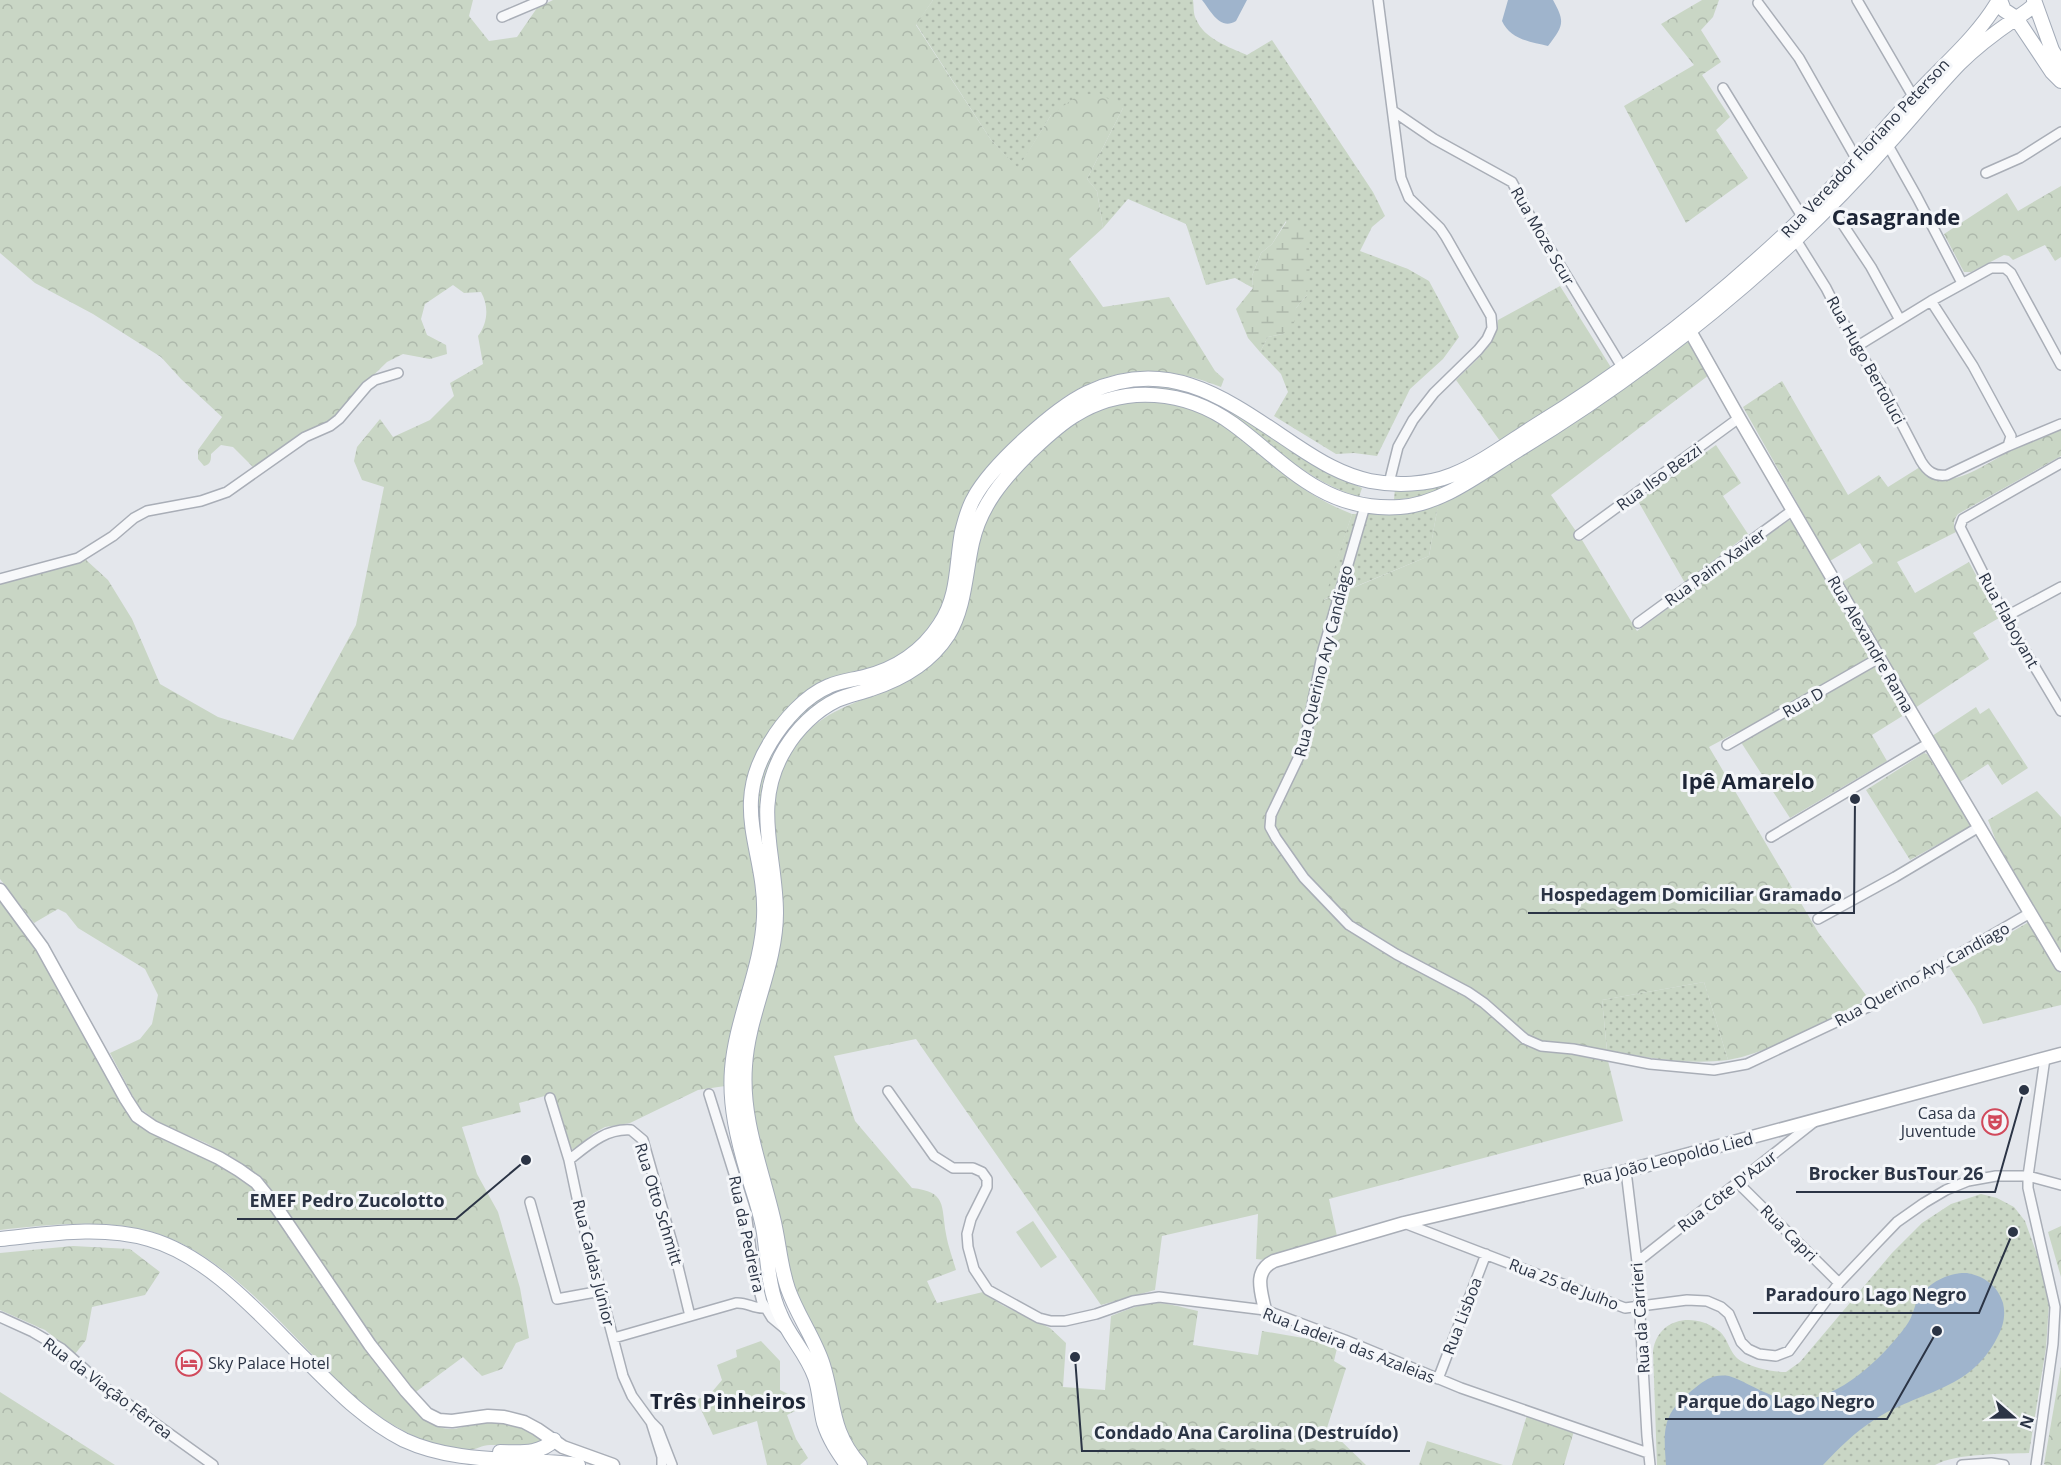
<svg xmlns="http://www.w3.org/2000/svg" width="2061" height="1465" viewBox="0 0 2061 1465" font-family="'Open Sans',sans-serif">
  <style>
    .grass { fill: url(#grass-dots) }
    .forest { fill: url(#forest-crowns) }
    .wetland { fill: url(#wetland-marsh) }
    .garden { fill: #c9d6c5 }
    .water { fill: #9fb4cc }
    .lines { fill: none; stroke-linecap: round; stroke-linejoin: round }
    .street-casing { stroke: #a9aeb7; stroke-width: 12 }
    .secondary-casing { stroke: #a9aeb7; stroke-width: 15 }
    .primary-casing { stroke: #a3abb8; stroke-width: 16 }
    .street { stroke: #f7f8fa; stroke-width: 9 }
    .secondary { stroke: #fff; stroke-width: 12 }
    .primary { stroke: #fff; stroke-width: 14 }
    .labels { text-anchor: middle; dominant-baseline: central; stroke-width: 6; stroke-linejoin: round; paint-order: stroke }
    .street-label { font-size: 16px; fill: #2b3445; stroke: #f4f6f9 }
    .poi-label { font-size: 16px; fill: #2b3445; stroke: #f4f6f9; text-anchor: end }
    .district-label { font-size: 22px; font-weight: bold; fill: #1d2536; stroke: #f4f6f9 }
    .leader { fill: none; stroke: #2b3445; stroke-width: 2 }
    .callout-dot { fill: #2b3445; stroke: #f4f6f9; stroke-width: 2 }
    .callout-label { font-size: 18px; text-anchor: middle; font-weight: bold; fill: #2b3445; stroke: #f4f6f9; stroke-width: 6; stroke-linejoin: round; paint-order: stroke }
  </style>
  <defs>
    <pattern id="grass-dots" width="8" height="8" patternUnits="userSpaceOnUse" patternTransform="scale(1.5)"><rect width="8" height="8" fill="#c9d6c5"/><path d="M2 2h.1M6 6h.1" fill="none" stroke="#adb8ab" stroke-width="1.8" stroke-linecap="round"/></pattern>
    <pattern id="forest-crowns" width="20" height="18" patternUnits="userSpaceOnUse" patternTransform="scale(1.5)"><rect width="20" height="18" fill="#c9d6c5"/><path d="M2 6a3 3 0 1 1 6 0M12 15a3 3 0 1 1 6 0" fill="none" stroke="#adb8ab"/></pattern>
    <pattern id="wetland-marsh" width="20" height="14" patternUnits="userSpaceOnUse" patternTransform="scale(1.5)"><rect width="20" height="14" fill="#c9d6c5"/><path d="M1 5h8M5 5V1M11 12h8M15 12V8" fill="none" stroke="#adb8ab"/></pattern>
  </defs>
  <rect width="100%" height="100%" fill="#e4e7ec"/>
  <path class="grass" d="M933,0H1193C1194,6 1193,14 1196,19C1204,39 1229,47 1247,55L1272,40L1373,192L1385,216L1372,227L1360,251L1408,269L1429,281L1459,337L1443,359L1410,389L1377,456L1354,453L1336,454L1274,416L1288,392L1281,374L1260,352L1268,337L1283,334L1296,308L1307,295L1286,221L1272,244L1261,253L1252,276L1253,288L1235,278L1206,285L1186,224L1128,199L1103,228L1097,191L1087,179L1123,108L1051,115L1018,169L991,140L916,24Z
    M1137,386L1178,388L1207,396L1243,416L1328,473L1362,488L1359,497C1323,486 1293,464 1264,441C1246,427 1229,411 1207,401C1179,389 1149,387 1119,391C1101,394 1083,403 1068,413C1056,420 1047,431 1037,441C1012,465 984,487 973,521C961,557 965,595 945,628C932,649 911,669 888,677C871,684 852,687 835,695C816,704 800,719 788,736C741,799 773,850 771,917C768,968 745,1016 739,1067C734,1114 753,1158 765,1203C769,1218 773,1234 776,1250C777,1259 777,1269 779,1278C783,1293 792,1308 798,1322L797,1323C791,1311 778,1274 771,1267L766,1218L741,1133L737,1113L736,1080L739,1051L766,944C768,924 769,904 767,885C762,846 749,812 761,773C769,744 806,700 834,689C848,684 864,684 878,679C917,667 944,635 957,597C963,569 963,538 973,511C985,480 1047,423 1076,406C1095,395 1116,390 1137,386Z
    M1558,420L1442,490L1418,497L1394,500L1395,488L1449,484Z
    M1438,505L1429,556L1323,600L1352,514C1384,514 1408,513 1438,505Z
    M1704,982L1728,1060C1687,1065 1648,1058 1607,1050L1602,1000Z
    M1981,1194L1997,1198L2014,1207L2025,1221L2043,1271L2049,1304L2046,1348L2029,1453C2004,1454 1956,1453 1935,1465H1657L1653,1351C1658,1317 1695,1312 1719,1331C1729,1339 1729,1354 1741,1361C1754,1368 1771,1372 1786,1372L1800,1362L1892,1253L1922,1223L1951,1204Z"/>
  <path class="forest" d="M0,0H473L469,16L489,41L517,37L537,8L553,0H933L916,25L991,140L1018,168L1051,115L1077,96L1099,93L1123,108L1087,179L1097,191L1103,228L1069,259L1103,307L1169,297L1215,371L1224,379L1221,387C1166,365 1117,364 1066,396C1048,407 1033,425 1018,439C996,460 975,478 963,506L945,597L938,613L927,629L915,644L890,661L879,666L830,680L752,766L745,793L744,811L745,828L759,894V923L727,1052L725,1086L698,1090L630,1123L605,1127L594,1133L573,1150L569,1145L552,1094L519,1103L521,1112L462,1127L477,1174L498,1212L520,1288L529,1338L516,1343L502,1369L482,1376L463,1357L413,1394L369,1335L262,1181L235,1159L206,1143L161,1124L141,1109L136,1102L110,1053L140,1039L152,1024L158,995L145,969L78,928L66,913L58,909L34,923L0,879V582L85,559L108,580L132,619L160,684L218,717L293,740L356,625L384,487L362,480L354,461L357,447L380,419L393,437L430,420L454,396L450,383L483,364L478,336C488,323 489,306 481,292L464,293L453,285L425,304L421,319L427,335L446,345L447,354L430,359L403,354L387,362L351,397L331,421L295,438L254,468L233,447L221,445L211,454C211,460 211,464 204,466L198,459V450L222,417L181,379L161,357L93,314L35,283L0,253Z
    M1702,0H1719L1713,17L1701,30L1721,62L1702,75L1730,117L1716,130L1748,178L1686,223L1624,106L1694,65L1661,24Z
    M2061,186V257L2055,261L2045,245L2013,260L2009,256L2004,255L1971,272H1964L1944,234L2007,193L2018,211Z
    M1560,286L1612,369L1556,406L1500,441L1456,380C1474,362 1496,346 1498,320Z
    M1687,341L1691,342L1709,375L1551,495L1582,540L1637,631L1789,520L1794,522L1904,715L1872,735L1887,761L1790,818L1735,733L1709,747L1818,932L1869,999C1825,1021 1776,1051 1728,1060L1704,982L1602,1000L1608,1061L1623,1121L1329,1199L1337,1236L1265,1260L1256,1259L1258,1214L1162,1236L1155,1290L1101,1305L916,1039L834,1056L855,1121L912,1188C947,1192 941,1205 946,1234C948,1246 953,1259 956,1270L927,1281L937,1303L983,1292L1002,1305L1050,1328L1066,1343L1063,1387L1105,1390L1111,1316C1126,1310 1142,1303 1159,1303C1172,1304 1185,1308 1198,1311L1193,1345L1258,1355L1262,1331L1338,1344L1334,1361L1346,1368L1326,1431L1338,1438L1366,1465H867L859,1455L841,1422L831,1367L825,1350L803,1311L793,1287L779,1221L754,1127L749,1093C756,1016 763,940 770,863C773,832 770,798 782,769C816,687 904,708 949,645C972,613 969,574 981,538C985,524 990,509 999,497C1025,458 1084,405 1133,402C1143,401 1156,400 1166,401C1172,402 1177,405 1183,406C1191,409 1201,411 1209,416C1239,432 1263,457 1289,478C1308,493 1329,505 1352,514L1324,600L1429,556L1438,505L1524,455L1584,416Z
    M1782,381L1848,495L1879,475L1888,487L1920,467C1943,499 1988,461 2014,449C2029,441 2045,436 2061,429V456L1958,514C1953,521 1953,524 1956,532L1897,562L1915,593L1969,562L1999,618L1973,633L1989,659L1915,708L1842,582L1873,563L1860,543L1830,561L1743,407Z
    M1716,445L1741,483L1723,496L1748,534L1685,583L1638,501Z
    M1976,707L1980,714L1989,708L2028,768L2002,785L1988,764L1960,782L1932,736Z
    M1924,753L1927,754L1970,824L1969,827L1910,860L1866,790Z
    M2037,791L2061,817V952L1996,841L1988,820Z
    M0,899L26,932L128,1115C163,1150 216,1153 252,1187C278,1212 296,1246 316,1276C338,1308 362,1340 386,1371C398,1387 409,1409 426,1420C455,1439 463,1422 491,1421C513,1420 527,1428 545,1440C524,1449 512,1445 490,1445C482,1445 476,1450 468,1450C427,1449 387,1424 356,1398C292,1340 226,1245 136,1228C94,1220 42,1225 0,1230Z
    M2027,923L2031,924L2061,974V1005L1983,1024L1975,1007L1950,968Z
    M2061,1226V1277L2048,1232Z
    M73,1246L130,1249L160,1272L145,1295L92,1307L86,1340L75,1354L45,1330L0,1310V1253Z
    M761,1341L780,1361V1390L796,1398L797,1410L787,1415L796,1439L808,1458L800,1465H767L757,1421L713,1435L696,1399L701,1398L706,1399L722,1380L717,1365L737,1357L736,1350Z
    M2061,1366V1465H2046L2044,1464Z
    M0,1392L115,1465H0Z
    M1527,1415L1574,1431L1564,1465H1512Z
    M1427,1441L1503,1465H1419Z"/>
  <path class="wetland" d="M1296,220L1303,226L1308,237L1310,264L1307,295L1296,308L1294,323L1283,334L1268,337L1260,352L1248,338L1236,309L1253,288L1252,276L1261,253L1272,244L1287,221Z"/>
  <path class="garden" d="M1033,1221L1057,1257L1041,1268L1016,1232Z"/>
  <path class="water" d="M1202,0H1247L1236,21C1220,31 1211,11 1202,0Z
    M1508,0H1553C1565,22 1564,25 1548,46C1530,42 1510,39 1502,21Z
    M1967,1273C1984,1276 1998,1286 2003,1303C2006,1316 2003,1327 1997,1338C1969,1392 1920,1390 1874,1420C1855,1432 1839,1448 1823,1465H1666C1663,1426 1663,1413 1695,1388C1706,1379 1714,1374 1729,1376C1747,1382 1765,1395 1784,1399C1831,1409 1881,1360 1906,1326C1913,1317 1914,1306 1919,1297C1929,1282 1950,1272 1967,1273Z"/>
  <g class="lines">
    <g class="street-casing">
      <path id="street" d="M1378,0L1401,178L1409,198L1440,228L1446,237L1491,316L1492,328L1487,339L1478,350L1434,393L1413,420L1398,447L1389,483
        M1857,0L1914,98
        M1758,3L1799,58L1857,160
        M502,17L542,0
        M1723,88L1803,218
        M1393,111L1434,139L1512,182L1530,216L1625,372
        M1885,140L1917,197L1962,283
        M1986,173L2020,158L2061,132
        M1830,205L1871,267L1900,320
        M1796,240L1826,288L1856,347L1884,390L1921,461C1927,471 1934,477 1947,475L2008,446L2011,436L1973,366L1931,301
        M1856,347L1931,301L1991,268H2005L2011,273L2061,365
        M2008,446L2061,424
        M2061,463L1963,519L1960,527L2005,617L2061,711
        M1365,506L1323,650L1304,746L1271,815L1270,827L1276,838L1304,878L1349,925L1396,954L1468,992L1484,1003L1525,1039L1541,1046L1573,1049L1650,1064L1714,1070L1747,1064L1868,1007L2030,913
        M1579,535L1739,418
        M0,579L78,558L113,536L134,518L147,511L201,501L227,492L305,437L330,426L339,419L367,386L375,380L398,373
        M2005,617L2061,587
        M1638,623L1793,510
        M1727,745L1879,658
        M1771,837L1929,743
        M1818,919L1895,877L1979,827
        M888,1091L934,1156L953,1168H973L982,1172L987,1179V1187L971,1219L967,1234L968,1247L974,1269L988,1290L1039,1318L1051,1321H1065L1096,1314L1133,1301L1159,1297L1265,1310L1345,1340L1461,1388L1648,1453
        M709,1094L746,1212L753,1266L762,1302L772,1318L784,1328
        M550,1098L569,1160L580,1212L623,1376L632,1396L651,1422L658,1429L672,1465
        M569,1160C588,1145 606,1128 631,1130L643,1140L673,1246L690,1316
        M1626,1171L1637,1262L1647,1436L1650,1465
        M1738,1183L1839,1283
        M530,1202L557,1299L601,1291
        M1404,1223L1625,1308L1687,1300L1707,1301L1721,1307L1729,1314L1741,1342L1748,1349L1759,1354L1776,1356L1789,1351L1839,1283L1874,1246L1897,1222L1924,1203L1946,1190L1968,1181L1996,1176H2028L2061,1185
        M1637,1262L1814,1122
        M0,1317L33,1332L62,1349L107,1389L213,1465
        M614,1338L736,1303C747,1302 754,1309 764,1308
        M1438,1379L1486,1254
        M651,1422L662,1457V1465
        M1962,1465L1991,1463L2004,1465
        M2036,1465L2053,1344L2055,1307L2028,1188V1176L2045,1058"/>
    </g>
    <g class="secondary-casing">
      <path id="secondary" d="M1686,324L1739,418L1879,658L2061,965
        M0,890L42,947L126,1099L137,1116L153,1127L219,1158L239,1170L256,1182L277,1208L370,1345L406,1391L427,1414L439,1420L452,1421L488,1416L504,1417L524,1422L537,1429L563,1447L613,1465
        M1265,1310C1261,1291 1253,1271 1274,1261L1404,1223L1626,1171L2061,1054"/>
    </g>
    <g class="primary-casing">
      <path id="primary" d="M2000,0L2004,10L2016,18L2052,72L2061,81
        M2034,0L2052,50L2061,65
        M0,1239C49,1234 100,1225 149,1239C213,1257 266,1322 312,1366C340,1394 368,1422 404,1440C458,1465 519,1457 578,1465
        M500,1452C520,1452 539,1455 554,1440
        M847,1465C838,1452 829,1439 824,1423C820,1408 820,1391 815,1377C806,1352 789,1337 780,1314C768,1288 768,1261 764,1233C761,1213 754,1194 748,1175C738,1141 729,1105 732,1069C736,1018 762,969 764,917C767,851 729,809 770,743C783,721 805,696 829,686C840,681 852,680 864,677C896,669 922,652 940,624C959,596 956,564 962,532C965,520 968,508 974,498C991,466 1054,409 1087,393C1170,354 1229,401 1295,445C1319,461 1342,475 1370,481C1396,486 1427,485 1452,475C1482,463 1508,443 1535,426C1630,368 1718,298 1799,221C1839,183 1875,139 1913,98C1942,66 1977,38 1999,0
        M860,1465C830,1431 835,1404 823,1365C815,1339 797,1315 788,1289C780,1266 779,1242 773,1218C761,1167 741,1119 745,1066C748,1014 776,966 776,913C776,854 751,805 785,749C797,729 816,710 837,700C848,695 860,693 871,689C902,679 930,663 948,635C965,607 965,574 972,543C980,506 1003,479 1029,453C1044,439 1058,425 1075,415C1125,384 1186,390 1233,424C1262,445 1288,472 1319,489C1344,503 1371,509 1400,507C1443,504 1482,472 1518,450C1617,390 1710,319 1795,240C1827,210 1858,178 1887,145C1911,119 1934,90 1959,64C1975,48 1996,32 2015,19C2021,15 2028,11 2034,5"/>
    </g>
    <use href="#street" class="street"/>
    <use href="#secondary" class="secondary"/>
    <use href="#primary" class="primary"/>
  </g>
  <defs>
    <g id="theatre-ring" transform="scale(1.35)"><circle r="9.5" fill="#f4f6f9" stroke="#d1495b" stroke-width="1.5"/><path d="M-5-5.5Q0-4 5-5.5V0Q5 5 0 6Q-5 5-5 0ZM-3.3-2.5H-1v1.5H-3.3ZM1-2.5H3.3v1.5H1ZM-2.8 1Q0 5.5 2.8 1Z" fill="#d1495b"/></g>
    <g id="hotel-ring" transform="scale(1.35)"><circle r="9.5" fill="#f4f6f9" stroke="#d1495b" stroke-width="1.5"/><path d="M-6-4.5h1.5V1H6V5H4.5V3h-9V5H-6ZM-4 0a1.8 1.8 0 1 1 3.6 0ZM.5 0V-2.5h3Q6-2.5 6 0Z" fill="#d1495b"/></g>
  </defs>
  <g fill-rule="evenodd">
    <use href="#theatre-ring" x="1995" y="1122"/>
    <use href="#hotel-ring" x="189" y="1363"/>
  </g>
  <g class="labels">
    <g class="street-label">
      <text transform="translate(1865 148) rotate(-47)">Rua Vereador Floriano Peterson</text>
      <text transform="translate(1543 236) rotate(60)">Rua Moze Scur</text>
      <text transform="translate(1866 360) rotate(61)">Rua Hugo Bertoluci</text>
      <text transform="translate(1659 477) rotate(-36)">Rua Ilso Bezzi</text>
      <text transform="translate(1715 567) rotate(-36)">Rua Paim Xavier</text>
      <text transform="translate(2009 620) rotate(61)">Rua Flaboyant</text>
      <text transform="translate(1871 644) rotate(60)">Rua Alexandre Rama</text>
      <text transform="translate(1323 661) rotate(-76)">Rua Querino Ary Candiago</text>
      <text transform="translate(1803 702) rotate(-30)">Rua D</text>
      <text transform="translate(1922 974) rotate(-29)">Rua Querino Ary Candiago</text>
      <text transform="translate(1668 1159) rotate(-14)">Rua João Leopoldo Lied</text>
      <text transform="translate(1727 1191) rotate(-38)">Rua Côte D'Azur</text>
      <text transform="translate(659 1204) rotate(73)">Rua Otto Schmitt</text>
      <text transform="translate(1789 1233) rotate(45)">Rua Capri</text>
      <text transform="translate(747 1234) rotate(78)">Rua da Pedreira</text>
      <text transform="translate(594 1263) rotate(76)">Rua Caldas Júnior</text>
      <text transform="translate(1564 1284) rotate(21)">Rua 25 de Julho</text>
      <text transform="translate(1462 1316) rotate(-69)">Rua Lisboa</text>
      <text transform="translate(1640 1318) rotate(-94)">Rua da Carrieri</text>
      <text transform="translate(1349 1345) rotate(21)">Rua Ladeira das Azaleias</text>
      <text transform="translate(108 1388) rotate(37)">Rua da Viação Fêrrea</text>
    </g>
    <g class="poi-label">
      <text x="1976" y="1113">Casa da<tspan x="1976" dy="18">Juventude</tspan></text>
      <text x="208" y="1363" text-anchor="start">Sky Palace Hotel</text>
    </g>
    <g class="district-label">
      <text x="1896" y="216">Casagrande</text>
      <text x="1748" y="780">Ipê Amarelo</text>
      <text x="728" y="1400">Três Pinheiros</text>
    </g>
  </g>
  <path class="leader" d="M1855 799L1854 913H1528M2024 1090L1995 1192H1796M526 1160L456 1219H237M2013 1232L1979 1313H1753M1937 1331L1887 1419H1665M1075 1357L1082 1451H1410"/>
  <g class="callout-dot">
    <circle cx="1855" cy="799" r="6"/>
    <circle cx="2024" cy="1090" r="6"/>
    <circle cx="526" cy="1160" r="6"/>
    <circle cx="2013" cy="1232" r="6"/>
    <circle cx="1937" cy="1331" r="6"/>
    <circle cx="1075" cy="1357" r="6"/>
  </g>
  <g class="callout-label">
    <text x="1691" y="901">Hospedagem Domiciliar Gramado</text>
    <text x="1896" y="1180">Brocker BusTour 26</text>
    <text x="347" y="1207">EMEF Pedro Zucolotto</text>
    <text x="1866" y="1301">Paradouro Lago Negro</text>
    <text x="1776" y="1408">Parque do Lago Negro</text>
    <text x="1246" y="1439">Condado Ana Carolina (Destruído)</text>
  </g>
  <g transform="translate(2013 1417) rotate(110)" stroke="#f4f6f9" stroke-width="4.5" paint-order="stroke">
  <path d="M0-4.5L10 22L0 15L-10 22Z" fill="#2b3445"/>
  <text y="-9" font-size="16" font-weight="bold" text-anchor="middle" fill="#2b3445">N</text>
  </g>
</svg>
